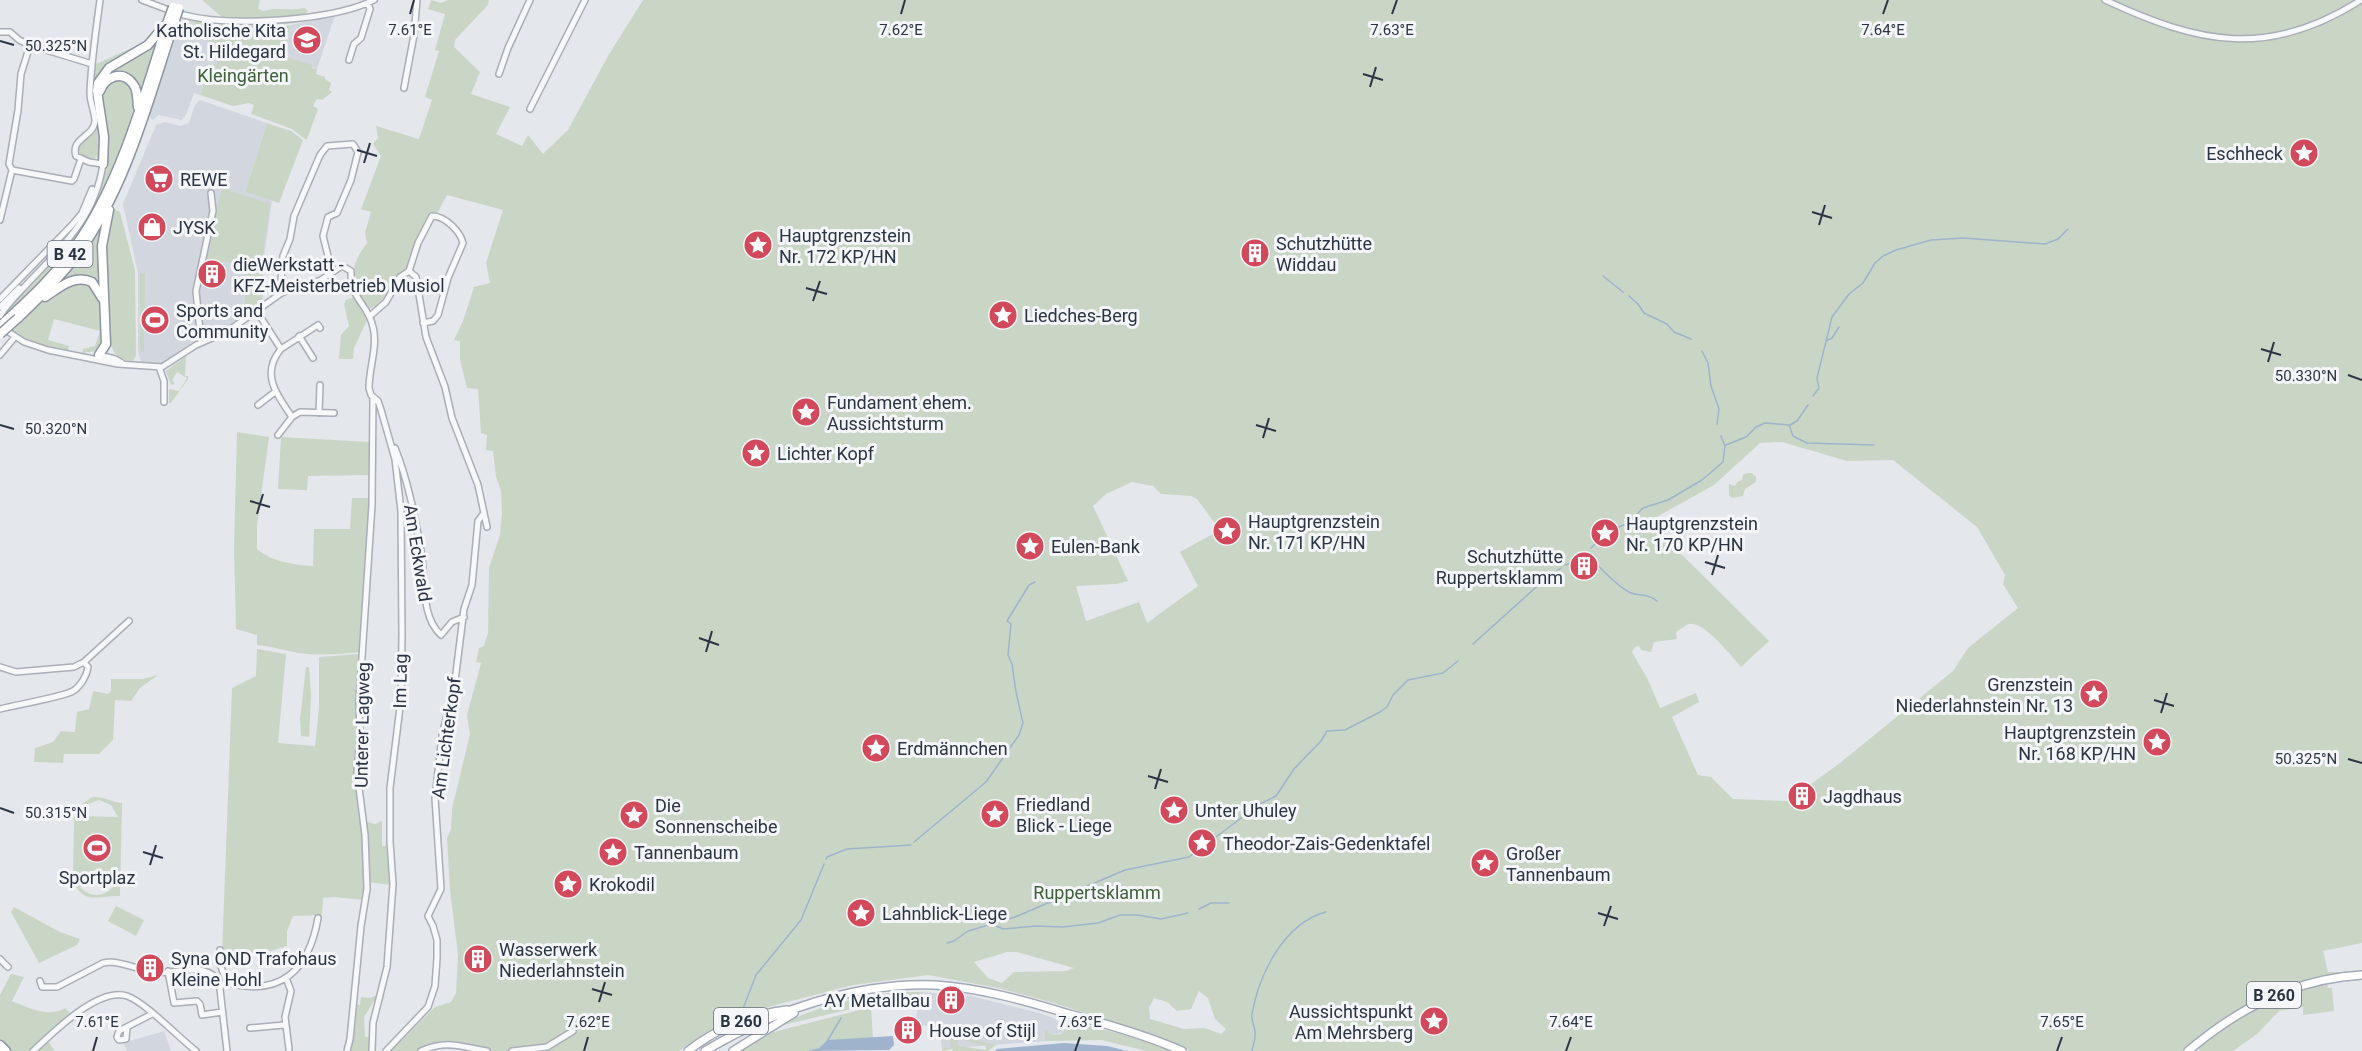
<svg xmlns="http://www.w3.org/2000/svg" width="2362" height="1051" viewBox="0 0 2362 1051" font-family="Roboto,sans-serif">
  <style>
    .built { fill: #d2d6de }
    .green { fill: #c9d6c5; fill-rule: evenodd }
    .water { fill: #9fb4cc }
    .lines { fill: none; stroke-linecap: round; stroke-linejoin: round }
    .stream { stroke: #9fb4cc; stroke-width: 1.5 }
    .minor-casing { stroke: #a9aeb7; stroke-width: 8 }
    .major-casing { stroke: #a3abb8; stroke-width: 10 }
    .highway-casing { stroke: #8b94a3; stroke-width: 11 }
    .minor { stroke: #f7f8fa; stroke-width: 5 }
    .major { stroke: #fff; stroke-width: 7 }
    .highway { stroke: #fff; stroke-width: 8 }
    .highway-bridge-casing { stroke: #8b94a3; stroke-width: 11; stroke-linecap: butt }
    .highway-bridge { stroke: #fff; stroke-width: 8 }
    .ticks { fill: none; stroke: #2b3445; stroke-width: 2 }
    .labels { text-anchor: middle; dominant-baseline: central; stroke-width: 6; stroke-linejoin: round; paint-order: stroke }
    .shield { fill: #f4f6f9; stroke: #676e7b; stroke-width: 1.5 }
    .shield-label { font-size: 16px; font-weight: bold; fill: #2b3445 }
    .poi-label { font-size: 18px; fill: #2b3445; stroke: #f4f6f9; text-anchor: start }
    .park-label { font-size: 18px; fill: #3f6138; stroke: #f4f6f9 }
    .street-label { font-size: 18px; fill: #2b3445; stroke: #f4f6f9 }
    .ticks-label { font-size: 15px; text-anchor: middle; fill: #2b3445; stroke: #f4f6f9; stroke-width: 6; stroke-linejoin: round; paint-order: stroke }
  </style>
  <rect width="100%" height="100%" fill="#e4e7ec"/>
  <path class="built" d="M335,15L317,69L282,56L291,25Z
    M183,18L205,28L222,44L216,65L210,64L200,95L194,93L186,115L182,120L159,115L152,120L149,114Z
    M200,100L267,123L245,192L272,201L264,257L263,301L226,329L195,340L161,365L141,362L138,351V274L123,204L156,125L165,122L180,126L189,123L195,105Z
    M921,992L971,996L1039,1013L1056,1019L1064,1032L1053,1035L1045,1030V1041L942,1049L940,1032L929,1030L928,1026L915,1023Z
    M164,1031L171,1051H127L123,1043Z"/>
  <path class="green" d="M202,0H260L258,9L264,11C276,7 291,11 304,8L308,11L305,14L258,18H223Z
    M431,0L441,3L448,0H489L488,5L455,40L454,47L480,72L471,94L510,107L496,134L522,146L528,135L543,154L568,130L608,56L643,0H2362V943L2323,951L2328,972H2338V975C2279,985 2230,1011 2184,1051H1190L1157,1036L1054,1003L998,988L928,975L853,985L772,1006L724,1022L679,1051H480L445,1045L425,1051H391L435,1007L451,1002L456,993L458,955L450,890L447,838L451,829L452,809L470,734L467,715L481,663L476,662L479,648L484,646L488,633L489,568L500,535L502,513L501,490L496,477L493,451L486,450L487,435L481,433L478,389L467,388L460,359V341L454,340L463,321L474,287L490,283L486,263L503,210L447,195L421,243L411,269C407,271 401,273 398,277C387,289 385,304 368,309C349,285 348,268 367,243L365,233L371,212L361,209L381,156L373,144L378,138L376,126L419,139L432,100L425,97L439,51L435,50L445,14L428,9ZM1782,442L1847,461L1893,460L1977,527L2005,575L2003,584L2018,608L1968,648L1953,671L1840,763L1788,801L1733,799L1711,777L1698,775L1672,717L1699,702L1696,693L1660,708L1648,680L1632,652L1635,647L1639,646L1641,650L1651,652L1654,642L1677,639L1676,632C1680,630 1685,625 1689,624C1704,620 1732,657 1741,667L1769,641L1666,539L1653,519L1714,485L1760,443ZM1132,482L1153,486L1161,494L1191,496L1197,499L1220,530L1180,552L1198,586L1147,623L1139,602L1086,621L1076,586L1116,584L1128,581L1093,506L1106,494ZM1007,952H1017L1074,968L1066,971L1014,972L1002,983L988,978L974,962ZM1199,991L1208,998L1215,1019L1226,1029L1221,1034L1205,1028L1184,1029L1150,1019L1149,1008L1154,998L1167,1002L1177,1011L1191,1009Z
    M315,17L294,23L226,31H260L291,25L282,56L312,65V68L317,69L316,74L325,77V79L331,83L329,90L332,92L322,100L317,99L313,106L318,109L307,139H305L292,129L251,114L254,105L249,103L233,106L200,95L210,64L216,65L222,45L202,39L205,28L184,18C228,27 271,21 315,17Z
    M159,36L139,93L127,77L102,78Z
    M136,46L142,48L101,74L100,151L96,158C91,159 86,160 82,156C71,148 89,134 95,128L92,93L94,65Z
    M123,79L133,88L135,102C125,140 106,193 86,227C64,262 32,291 3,320V315L7,308L81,227L100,193L106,169L108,140L101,94L108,82Z
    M267,123L291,131L303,140L279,203L245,192Z
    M222,188L270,204L263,253L261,300L245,313V264L205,260Z
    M112,208L120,212L135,270L136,356L133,361C116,360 112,352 109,337L103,249Z
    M101,225L100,241L102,288L95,282L57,285L76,264Z
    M140,273H145L144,352H141L140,348Z
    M87,282L100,299L102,340L96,351L82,353L83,349L95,346L100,331L54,319L48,340L69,346L68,351L31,342L11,331L48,297L67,285Z
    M354,297L367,320L354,348L353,359H339L341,335L349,326L344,304L346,300Z
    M186,356L185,376H188V379L171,403H169V389L179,391L187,378L177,372L172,380L175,384L171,385L166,371Z
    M237,432L269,437L257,525V549C272,562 295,565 313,566L314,529H350L352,498H370L361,652C340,654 319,656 299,653C285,651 272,646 257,645V635L236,629L234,549Z
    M281,437L369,442V475L308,476L307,490L278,489Z
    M1747,473H1752L1756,477V482L1745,489L1743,496L1732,498L1729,495V484L1735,486L1737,482L1742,480L1743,475Z
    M257,649L286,654L278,743L315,746L319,708V657L360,654L355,771L363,834L366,888L364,900L334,897L323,898L322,915L293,916L287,931V946L271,951L222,955L232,688L256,676Z
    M306,667H309L311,695L309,737L301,736L300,720Z
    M158,675L140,688L131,701L115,700L113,740L99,754H64L63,763L34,762L35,748L53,742L61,731L75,732L77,712L89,709L93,691L108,694L111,691V679H143Z
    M92,797C104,796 111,802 122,803L120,896C100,895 84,906 73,881L74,818L78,807ZM99,800L111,805L118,817L78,816L85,805ZM76,879L116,880V881C108,901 83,899 76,879Z
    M365,821L375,824L382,821V846H386L390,885L369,882Z
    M116,906L144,920L136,936L108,921Z
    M14,907L60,932L80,939L77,945L39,963L11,912Z
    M11,974L24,977L12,1001C29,1008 49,1018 65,1008L71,1014L45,1037L55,1051H11L0,1040V995Z
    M2327,982L2328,988H2332L2334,1011L2303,1015V1007L2279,1011L2257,1034L2233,1051H2199L2200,1044L2219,1029L2273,998Z
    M897,992H921L919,1000L893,999L779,1026C815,1006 857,997 897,992Z
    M378,995L364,1017L365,1037H370L369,1051H350L353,1005H360L361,997L370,998Z
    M871,1007L873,1038L825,1041L819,1048L805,1051H740L770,1033Z
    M1072,1022L1126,1035L1173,1051H1146L1102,1040L1045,1041V1029L1053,1035L1061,1034Z
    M949,1030L969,1034L968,1039L996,1045L988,1051H953L952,1049L942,1051V1049L951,1047L949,1032L958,1036V1046L986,1050V1046L966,1041L964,1038Z"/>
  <path class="water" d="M893,1036L894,1045L889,1050L805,1051L819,1048L827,1040Z
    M1064,1043L1107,1046L1128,1051H995L997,1049Z"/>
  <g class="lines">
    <path class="stream" d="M1603,276L1623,292
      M1629,296L1638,304L1644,313L1667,324L1674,332L1691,339
      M1826,341L1832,338L1839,327
      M1702,351L1708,363L1711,386L1719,409L1717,424
      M1813,396L1819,388L1817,378L1832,317L1849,294L1863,283L1875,263L1883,256L1896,250L1931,240L1963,238L2045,244L2058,239L2068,229
      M1789,425L1793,436L1807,443L1874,445
      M1790,425L1797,421L1808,405
      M1726,445L1746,437L1756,427L1765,423L1789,425
      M1613,529L1627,524L1643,508L1668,500L1702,480L1723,462L1725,446L1721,436
      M1591,548L1609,530
      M1595,563C1605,572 1617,586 1629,592C1639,597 1648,593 1657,601
      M1566,565L1585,555
      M1473,644L1544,580L1561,568
      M914,842L986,782L1019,735L1023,723L1016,692L1012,664L1008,655L1011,624L1007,621L1029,585L1035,582
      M826,859L827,857L847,849L911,845
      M1199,909L1211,903H1229
      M992,924L1003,929L1036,926L1063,927L1098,923L1120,915H1137L1161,919L1188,913
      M947,943L954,941L968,931L1015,917L1125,870L1189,857L1260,804L1276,796L1294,769L1321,741L1327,731L1345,730L1380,712L1387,707L1393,695L1408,680L1443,673L1458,661
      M741,1014L756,975L801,920L824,864
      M828,1040L841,1018
      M1252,1051C1253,1045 1256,1038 1255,1032C1255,1026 1251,1021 1252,1014C1259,974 1284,923 1326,912"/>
    <g class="minor-casing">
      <path id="minor" d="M142,0L166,9
        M2105,0C2199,44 2269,59 2361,0
        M184,15C230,27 332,21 374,0
        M0,32H10L19,40L30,45
        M349,60L354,44L361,38L370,9L368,3
        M499,74L508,48L530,0
        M404,88L414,35L417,0
        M530,109L585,0
        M81,159L74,179L72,181L12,170L9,164L18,110L21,74L30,45L92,64
        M0,220L12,170
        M409,271L418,243L432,216C445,216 460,231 463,243L448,278L438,315L433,321L423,323
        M280,294L283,256L290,239L294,216L320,155L327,146L353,144L358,152L351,180L337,213L328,217L323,236L332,272
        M0,299L72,225L82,213L92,189
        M0,307L19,288
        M256,310L281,349C260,374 277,395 292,417L278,435
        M0,316C7,304 18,294 27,284C63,246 95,218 103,164L89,162L76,156C70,138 94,137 95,121C95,112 90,103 90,93C91,62 96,31 100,0
        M370,316L386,302L400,277L409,271L416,277L417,282L426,337L445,387L452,418L478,485L487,527
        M4,329L24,342L48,350L118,364L162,367L196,345L228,331L280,294L291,288L319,281L342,266L351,271C350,300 368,303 373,327C378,346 369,368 369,388L371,395L378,401L381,410L395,459L401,511L402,635L401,699L390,788V842L393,884L387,967L373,1023L372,1051
        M299,336L313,358
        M201,342L196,291L213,211L211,193
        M281,349L318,325L320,328
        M0,355L15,337
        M99,355L115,359L122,363
        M159,367L164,381V402
        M258,405L275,392
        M319,413L320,385
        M292,417L300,412L334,413
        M395,448C408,480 415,517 421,551C426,578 420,616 441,635L452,622L464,617
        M0,667L16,672L74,667L84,662L129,621
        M0,709C15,705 63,697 73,691C81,686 87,675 88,667L84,662
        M220,950V964L227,983L221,985L220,989L227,1051
        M0,959L8,967
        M168,971L174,1003L197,1001L200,1004L202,1015L222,1012
        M286,978L291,991L285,1017L289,1049
        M40,981L42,987H57L103,963L110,962C125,963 138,969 152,972C175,976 207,958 221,985
        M227,983C281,997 309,970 318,918
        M127,1027L126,1039L119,1040L117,1037L119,1031L152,1014
        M250,1028L284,1025
        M33,1051C52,1034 98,986 127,996C145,1002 179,1038 196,1051
        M347,1051L350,1039L361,926L367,889L365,835L357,772L360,736L359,703L372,505L373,397
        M386,1051L428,1007L435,986L437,958V940L433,926L428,916L441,889L435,798L442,736L455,681L464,609L472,585L478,521L484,513
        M421,1051C447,1039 461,1047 487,1051
        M512,1051L547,1047L573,1031"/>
    </g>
    <g class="major-casing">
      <path id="major" d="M688,1051C716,1029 751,1014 787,1010
        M705,1051C771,1011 857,982 935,985C981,988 1026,1001 1069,1014C1107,1024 1146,1035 1182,1051
        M733,1051L794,1013
        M2188,1051C2239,1008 2294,979 2362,975"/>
    </g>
    <g class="highway-casing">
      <path id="highway" d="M100,91C105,77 122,69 133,84C138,90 137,99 138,107
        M103,164L104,137L97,91L98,83L109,68L148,45L164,26
        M45,297C60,287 74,274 92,282L102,298
        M18,318C39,298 60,277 78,254C127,186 149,99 175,20
        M0,326C31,298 61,270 83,235C125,170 145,91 169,18
        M99,355L106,344L102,246L109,210
        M0,1045L6,1051"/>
    </g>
    <use href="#minor" class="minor"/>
    <use href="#major" class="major"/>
    <use href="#highway" class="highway"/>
    <g class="highway-bridge-casing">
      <path id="highway-bridge" d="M169,18L173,7
        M175,20L179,8
        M0,334L18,318"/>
    </g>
    <use href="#highway-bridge" class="highway-bridge"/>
  </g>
  <path class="ticks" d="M410,14L414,0M901,14L905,0M1392,14L1397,0M1883,14L1888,0M0,41L14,45M1363,74L1383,80M1370,87L1376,67M357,150L377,156M364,163L370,143M1812,212L1832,218M1819,225L1825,205M806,288L827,294M813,301L820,281M2261,349L2281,355M2268,362L2274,342M2348,375L2362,380M0,425L14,429M1256,425L1276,431M1263,438L1269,418M250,501L270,507M257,514L263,494M1705,562L1725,568M1712,575L1718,555M699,638L719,645M706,652L712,631M2154,700L2174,706M2161,713L2167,693M2348,759L2362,763M1148,776L1168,782M1155,789L1161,769M0,808L14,813M143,852L163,858M150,865L156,845M1598,913L1618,919M1604,926L1611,906M592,989L612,995M599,1002L605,982M93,1051L97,1037M584,1051L588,1037M1075,1051L1080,1037M1566,1051L1571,1037M2057,1051L2062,1037"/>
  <defs>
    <g id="school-disc" transform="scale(1.5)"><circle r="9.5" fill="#d1495b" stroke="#f4f6f9"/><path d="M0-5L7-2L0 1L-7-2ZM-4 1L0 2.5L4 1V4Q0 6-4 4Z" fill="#fff"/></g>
    <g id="sight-disc" transform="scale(1.5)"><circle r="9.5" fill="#d1495b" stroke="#f4f6f9"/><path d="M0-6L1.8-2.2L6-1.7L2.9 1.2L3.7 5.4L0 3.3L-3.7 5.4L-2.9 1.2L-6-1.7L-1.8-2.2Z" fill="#fff"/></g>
    <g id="supermarket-disc" transform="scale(1.5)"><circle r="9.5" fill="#d1495b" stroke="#f4f6f9"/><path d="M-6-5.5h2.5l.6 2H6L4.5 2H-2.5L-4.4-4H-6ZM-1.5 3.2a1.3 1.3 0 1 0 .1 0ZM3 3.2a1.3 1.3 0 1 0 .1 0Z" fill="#fff"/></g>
    <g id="shop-disc" transform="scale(1.5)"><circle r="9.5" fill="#d1495b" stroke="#f4f6f9"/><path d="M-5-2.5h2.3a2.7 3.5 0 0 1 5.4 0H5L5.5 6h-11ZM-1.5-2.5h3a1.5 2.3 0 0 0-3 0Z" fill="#fff"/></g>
    <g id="building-disc" transform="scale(1.5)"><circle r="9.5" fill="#d1495b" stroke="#f4f6f9"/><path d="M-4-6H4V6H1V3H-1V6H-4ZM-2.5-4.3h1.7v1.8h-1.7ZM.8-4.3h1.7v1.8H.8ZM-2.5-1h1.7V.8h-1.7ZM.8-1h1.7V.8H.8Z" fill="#fff"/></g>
    <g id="stadium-disc" transform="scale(1.5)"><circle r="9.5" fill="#d1495b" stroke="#f4f6f9"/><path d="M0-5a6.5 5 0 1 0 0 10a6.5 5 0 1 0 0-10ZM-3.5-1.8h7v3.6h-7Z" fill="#fff"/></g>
  </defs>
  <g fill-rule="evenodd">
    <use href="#school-disc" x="307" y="40"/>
    <use href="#sight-disc" x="2304" y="153"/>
    <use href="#supermarket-disc" x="159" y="179"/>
    <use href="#shop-disc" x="152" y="227"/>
    <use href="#sight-disc" x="758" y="245"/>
    <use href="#building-disc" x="1255" y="253"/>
    <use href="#building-disc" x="212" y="274"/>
    <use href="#sight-disc" x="1003" y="315"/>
    <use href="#stadium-disc" x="155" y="320"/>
    <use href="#sight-disc" x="806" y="412"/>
    <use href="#sight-disc" x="756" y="453"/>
    <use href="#sight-disc" x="1227" y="531"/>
    <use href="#sight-disc" x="1605" y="533"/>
    <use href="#sight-disc" x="1030" y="546"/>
    <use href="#building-disc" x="1584" y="566"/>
    <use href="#sight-disc" x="2094" y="694"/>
    <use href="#sight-disc" x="2157" y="742"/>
    <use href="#sight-disc" x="876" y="748"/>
    <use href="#building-disc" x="1802" y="796"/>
    <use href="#sight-disc" x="1174" y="810"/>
    <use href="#sight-disc" x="995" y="814"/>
    <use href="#sight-disc" x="634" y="815"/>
    <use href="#sight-disc" x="1202" y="843"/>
    <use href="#stadium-disc" x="97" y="848"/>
    <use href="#sight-disc" x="613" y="852"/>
    <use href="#sight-disc" x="1485" y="863"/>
    <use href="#sight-disc" x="568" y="884"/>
    <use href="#sight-disc" x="861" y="913"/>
    <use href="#building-disc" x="478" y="959"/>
    <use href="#building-disc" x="150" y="968"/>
    <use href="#building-disc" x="951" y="1000"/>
    <use href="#sight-disc" x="1434" y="1021"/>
    <use href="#building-disc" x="908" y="1030"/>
  </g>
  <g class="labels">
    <g class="shield">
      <rect x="47.5" y="241" width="45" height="26" rx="4.5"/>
      <rect x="2247" y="982" width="54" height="26" rx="4.5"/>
      <rect x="714" y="1008" width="54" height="26" rx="4.5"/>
    </g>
    <g class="shield-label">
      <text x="70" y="254">B 42</text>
      <text x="2274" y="995">B 260</text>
      <text x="741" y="1021">B 260</text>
    </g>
    <g class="poi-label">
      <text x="286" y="30" text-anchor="end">Katholische Kita<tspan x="286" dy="21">St. Hildegard</tspan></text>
      <text x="2283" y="153" text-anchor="end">Eschheck</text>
      <text x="180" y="179">REWE</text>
      <text x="173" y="227">JYSK</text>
      <text x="779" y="235">Hauptgrenzstein<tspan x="779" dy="21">Nr. 172 KP/HN</tspan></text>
      <text x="1276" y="243">Schutzhütte<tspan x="1276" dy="21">Widdau</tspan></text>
      <text x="233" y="264">dieWerkstatt -<tspan x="233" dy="21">KFZ-Meisterbetrieb Musiol</tspan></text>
      <text x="176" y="310">Sports and<tspan x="176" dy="21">Community</tspan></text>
      <text x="1024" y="315">Liedches-Berg</text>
      <text x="827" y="402">Fundament ehem.<tspan x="827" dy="21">Aussichtsturm</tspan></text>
      <text x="777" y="453">Lichter Kopf</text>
      <text x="1248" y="521">Hauptgrenzstein<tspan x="1248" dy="21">Nr. 171 KP/HN</tspan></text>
      <text x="1626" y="523">Hauptgrenzstein<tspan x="1626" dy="21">Nr. 170 KP/HN</tspan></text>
      <text x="1051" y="546">Eulen-Bank</text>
      <text x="1563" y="556" text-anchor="end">Schutzhütte<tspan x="1563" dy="21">Ruppertsklamm</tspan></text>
      <text x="2073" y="684" text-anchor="end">Grenzstein<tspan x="2073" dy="21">Niederlahnstein Nr. 13</tspan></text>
      <text x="2136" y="732" text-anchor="end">Hauptgrenzstein<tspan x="2136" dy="21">Nr. 168 KP/HN</tspan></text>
      <text x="897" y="748">Erdmännchen</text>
      <text x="1823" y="796">Jagdhaus</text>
      <text x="1016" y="804">Friedland<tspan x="1016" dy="21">Blick - Liege</tspan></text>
      <text x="655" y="805">Die<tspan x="655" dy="21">Sonnenscheibe</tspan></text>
      <text x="1195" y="810">Unter Uhuley</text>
      <text x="1223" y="843">Theodor-Zais-Gedenktafel</text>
      <text x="634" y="852">Tannenbaum</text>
      <text x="1506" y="853">Großer<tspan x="1506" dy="21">Tannenbaum</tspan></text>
      <text x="97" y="877" text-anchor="middle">Sportplaz</text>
      <text x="589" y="884">Krokodil</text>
      <text x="882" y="913">Lahnblick-Liege</text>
      <text x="499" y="949">Wasserwerk<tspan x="499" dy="21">Niederlahnstein</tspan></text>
      <text x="171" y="958">Syna OND Trafohaus<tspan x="171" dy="21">Kleine Hohl</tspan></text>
      <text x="930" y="1000" text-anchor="end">AY Metallbau</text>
      <text x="1413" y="1011" text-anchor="end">Aussichtspunkt<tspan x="1413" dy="21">Am Mehrsberg</tspan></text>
      <text x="929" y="1030">House of Stijl</text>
    </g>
    <g class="park-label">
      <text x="243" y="75">Kleingärten</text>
      <text x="1097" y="892">Ruppertsklamm</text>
    </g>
    <g class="street-label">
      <text transform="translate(418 553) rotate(81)">Am Eckwald</text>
      <text transform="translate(400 681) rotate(-89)">Im Lag</text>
      <text transform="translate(362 725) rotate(-89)">Unterer Lagweg</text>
      <text transform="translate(446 738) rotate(-82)">Am Lichterkopf</text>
    </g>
  </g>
  <g class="ticks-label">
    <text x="410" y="35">7.61°E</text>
    <text x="901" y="35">7.62°E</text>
    <text x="1392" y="35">7.63°E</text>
    <text x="1883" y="35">7.64°E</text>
    <text x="56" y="51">50.325°N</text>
    <text x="2306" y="381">50.330°N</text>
    <text x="56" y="434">50.320°N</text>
    <text x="2306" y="764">50.325°N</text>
    <text x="56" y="818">50.315°N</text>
    <text x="97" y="1027">7.61°E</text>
    <text x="588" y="1027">7.62°E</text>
    <text x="1080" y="1027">7.63°E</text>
    <text x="1571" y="1027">7.64°E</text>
    <text x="2062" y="1027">7.65°E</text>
  </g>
</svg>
